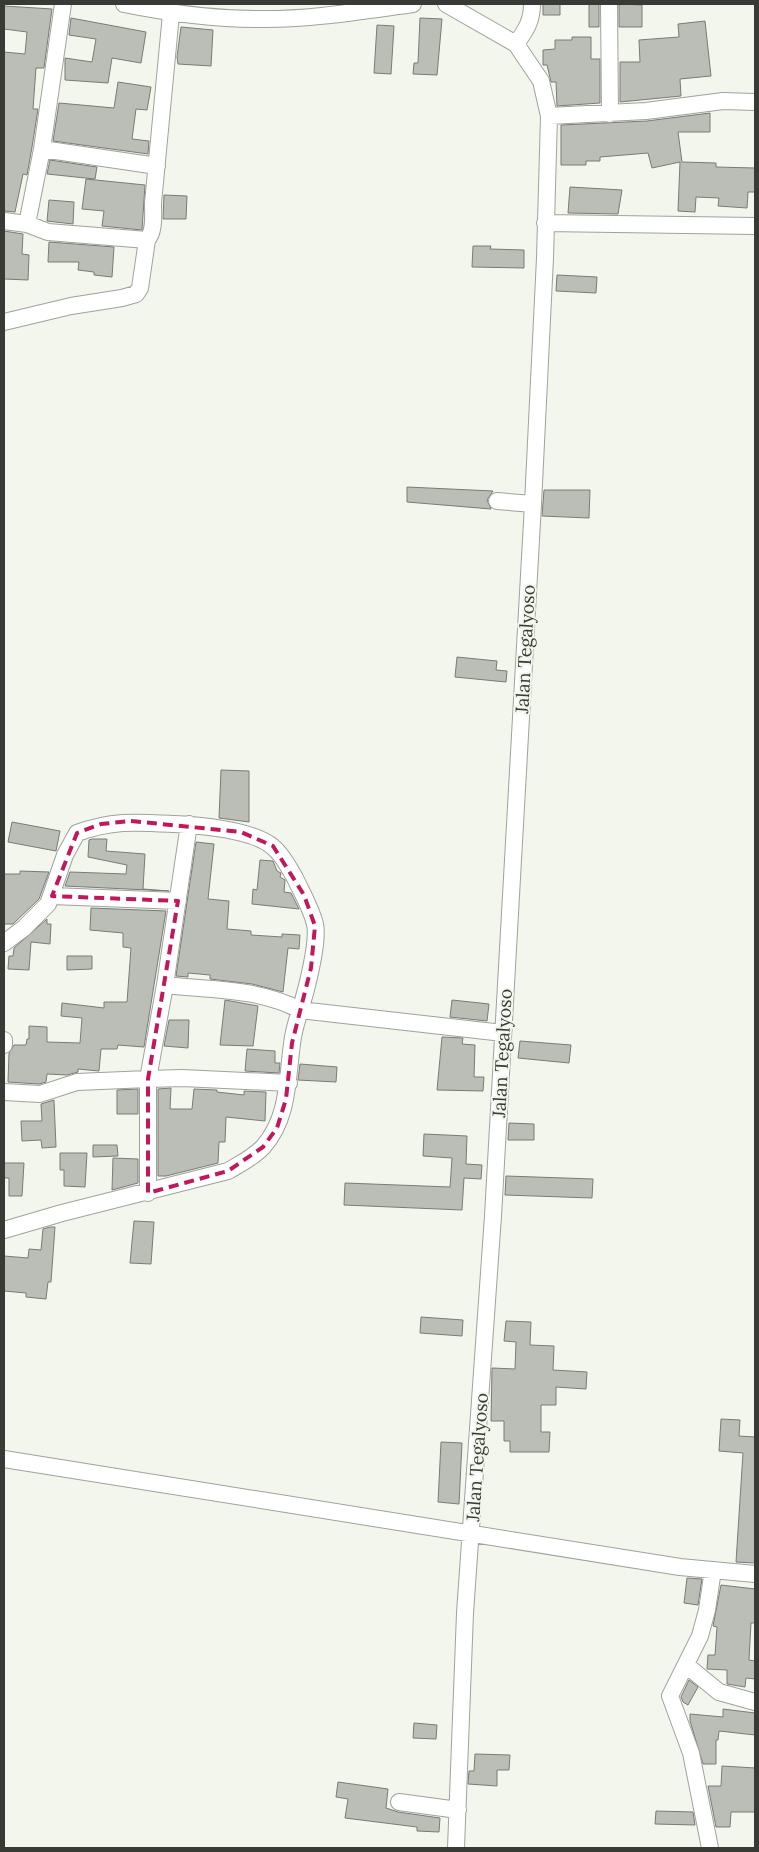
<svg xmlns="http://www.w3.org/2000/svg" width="759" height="1852" viewBox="0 0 759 1852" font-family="Lora,serif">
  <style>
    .building { fill: #babeb6; stroke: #797c75 }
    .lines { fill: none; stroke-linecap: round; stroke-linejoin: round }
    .minor-casing { stroke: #9fa39b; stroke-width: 18 }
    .minor { stroke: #fff; stroke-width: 16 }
    .marked { fill: none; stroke: #c2185b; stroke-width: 4; stroke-dasharray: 10 6; stroke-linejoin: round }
    .labels { text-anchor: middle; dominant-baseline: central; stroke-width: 4; stroke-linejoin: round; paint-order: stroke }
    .street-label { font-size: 18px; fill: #383a36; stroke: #f2f6ed }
  </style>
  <rect width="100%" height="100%" fill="#f2f6ed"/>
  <path class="building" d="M543,4H560V15H543Z
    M589,4H599V27H589Z
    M619,4L642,5V27H619Z
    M4,6L52,9L44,68H36L33,109H38L32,147L27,175L23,174L15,212L4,211V52L25,54L27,32L4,29Z
    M71,18L146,32L141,63L112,58L108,83L65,80V58L92,62L96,39L69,35Z
    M420,18L442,19L437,75L413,74L414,63H418Z
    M705,21L711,76L680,79L681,96L620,102V62H640L639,40L679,37L678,24Z
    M377,25L394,26L391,74L374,73Z
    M181,27L213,30L211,66L178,64L177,57Z
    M572,37H591V59H600V103L557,106L556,82H551L547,65H543V50L555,49V40H572Z
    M118,82L151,87L147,110L136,109L132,139L149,141L148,154L53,141L59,103L114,108Z
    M710,113V132H678L682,162L716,163V167L755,168V192H748L747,208L718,206L719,198L696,197L695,212L678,211L680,162L652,168L648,153L600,157V161H586V165H561V125L647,121Z
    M50,160L97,167L95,179L47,174Z
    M86,179L145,185L142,230L102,226L104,211L82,209Z
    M570,187L622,190L618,214L568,213Z
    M164,195L187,196L186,219H163Z
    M49,200L74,202L73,224L47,221Z
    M4,231L23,234L22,254L29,255L28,280L4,279Z
    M49,242L114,247L112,277L94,275V272L78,270L79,262H48Z
    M473,246H491L490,249L524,250V268L472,267Z
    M557,275L597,277L596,293L556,291Z
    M407,487L493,491L487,500L491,509L407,502Z
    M544,490H590L589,518L542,516Z
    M457,657L497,661L496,670L507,671L506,682L455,677Z
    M221,770L249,771V822L219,818Z
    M12,822L60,831L56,851L8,842Z
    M92,839H107L106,851L145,854L143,889L169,891L65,886L70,872L126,874L127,865L88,857L89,840Z
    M196,842L214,844L208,899L229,901L227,929L251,931V935L282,937V934L300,935L299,949L288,948L283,992L252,984L210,979V975L188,973V977L176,976Z
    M260,860L273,861L277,871L281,873L280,877L285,880L284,892L291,893L299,909L252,904L253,889L257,890Z
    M20,871L49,872L39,899L13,924H4V874H20Z
    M91,908L166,911L144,1047L118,1045L117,1049H101L99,1071L78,1069V1072L67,1075L47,1074L46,1082L39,1084L8,1082L9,1053L14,1045H26L27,1039H29V1026L47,1027V1042L80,1043L82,1018L61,1016L62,1003L104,1008V1002H127L131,948L123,947V933L90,930Z
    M47,919V924H51L50,944L31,942L29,970L8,969L9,956H13L14,948Z
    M67,956H92V969L67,970Z
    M225,1000L258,1006L253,1046L220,1045Z
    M452,1000L489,1004L487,1021L450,1017Z
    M169,1020H189L188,1048L164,1046Z
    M442,1037L463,1038L462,1044L475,1045L474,1077H484L483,1091L437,1090Z
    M520,1041L571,1045L569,1063L518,1058Z
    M247,1049L275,1051V1063H280L279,1073L245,1071Z
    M300,1064L337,1067L336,1082L298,1080Z
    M171,1088L170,1109H192L194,1089L217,1090V1092L244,1095V1091L266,1092L265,1121L226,1117L225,1142H219L218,1163L166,1176H158V1089Z
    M138,1089V1114H117V1090Z
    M54,1100L56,1147L42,1148L41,1140L22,1141L21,1121H42L41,1104Z
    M509,1123L534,1124V1140H508Z
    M424,1134L467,1136L466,1164L482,1165L481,1179L464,1178L462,1210L344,1205L345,1183L450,1187L452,1158L423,1156Z
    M93,1145H117L118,1156L93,1157Z
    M60,1153H87L85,1187L64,1186V1170H60Z
    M113,1158L138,1159V1183L112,1190Z
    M4,1163H24L22,1196H9V1178H4Z
    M506,1176L593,1179L592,1198L505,1195Z
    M134,1221L154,1222L151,1264L130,1263Z
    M50,1227H55L51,1282H48L46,1299L26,1297V1293L4,1291V1256L28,1258L29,1249L41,1250L43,1229Z
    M421,1317L463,1320L462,1336L420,1333Z
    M506,1321L531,1322L530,1345L554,1346L553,1370L587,1372L586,1389L556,1387V1405H541V1432H550L549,1452H510V1441H504V1421H491L492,1368L515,1369L516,1342L504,1341Z
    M721,1419L740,1420L739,1436L755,1437V1563L736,1562L743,1453L719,1451Z
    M441,1442L462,1443L459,1504L438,1502Z
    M687,1578L702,1579L698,1605L684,1603Z
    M721,1585L755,1589V1623H751L749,1660L755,1661V1679L746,1678L745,1687L727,1684V1670L707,1669L708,1655H715L717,1627L713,1626Z
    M689,1680L698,1687L688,1705L683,1702L681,1697Z
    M723,1709L755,1713V1735L719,1731L718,1740H716V1764H703L690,1721V1714L723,1717Z
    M414,1723L437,1725L436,1739L413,1738Z
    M475,1754L510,1755L509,1770H497V1786L468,1784L469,1771H474Z
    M722,1766L755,1768V1812H731L730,1827H716L708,1786H721Z
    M338,1782L388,1789L386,1808L398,1812L440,1818L439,1832L417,1831V1827L345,1818L348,1799L336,1797Z
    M656,1811L693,1812L695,1825L655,1824Z"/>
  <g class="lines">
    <g class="minor-casing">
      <path id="minor" d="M124,4C168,13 212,19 257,19C308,20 361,11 413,4
        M446,4L516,44L541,81L549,116L545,258L533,504L493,1216L465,1613L456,1848
        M609,4L610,114
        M516,44C526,30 532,21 532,4
        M549,116L646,111L723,101L755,102
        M42,149L157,166
        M4,221L27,224L48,232L147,240
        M545,223L755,226
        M27,224L42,149L63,4
        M4,322L71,306L122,298L136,294L140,288L147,240C155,231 153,215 153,203L171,14
        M497,501L533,504
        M52,896L178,901
        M4,943L24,928L48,904L65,855L77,833C112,820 137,822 174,824C199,825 254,830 273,847C283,855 289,868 295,878C302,893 311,908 315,924C319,942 306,992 300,1010C258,988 210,990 165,985L148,1079L182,1078L289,1083
        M165,985L189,824
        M4,1045V1040
        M4,1092L40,1094L77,1082L148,1079V1193
        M4,1230L62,1213L228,1171C240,1164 254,1157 263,1147C289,1118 287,1079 292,1044C293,1032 297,1021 300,1010L503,1033
        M4,1459L680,1567L755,1574
        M686,1665L719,1692L755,1702
        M399,1802L458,1810
        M710,1848L691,1753L670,1696L700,1636L707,1610L713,1570"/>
    </g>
    <use href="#minor" class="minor"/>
  </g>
  <path class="marked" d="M131,821L241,832L273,846L304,895L315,926L311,968L292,1043L286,1099L277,1128L263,1147L228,1171L148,1193V1079L178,901L52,896L77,833L101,824Z"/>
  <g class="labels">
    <g class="street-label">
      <text transform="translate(525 649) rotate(-87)">Jalan Tegalyoso</text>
      <text transform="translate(502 1053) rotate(-87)">Jalan Tegalyoso</text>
      <text transform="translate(477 1457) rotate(-86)">Jalan Tegalyoso</text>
    </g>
  </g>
  <rect width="759" height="1852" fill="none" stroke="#383a36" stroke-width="10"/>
</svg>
